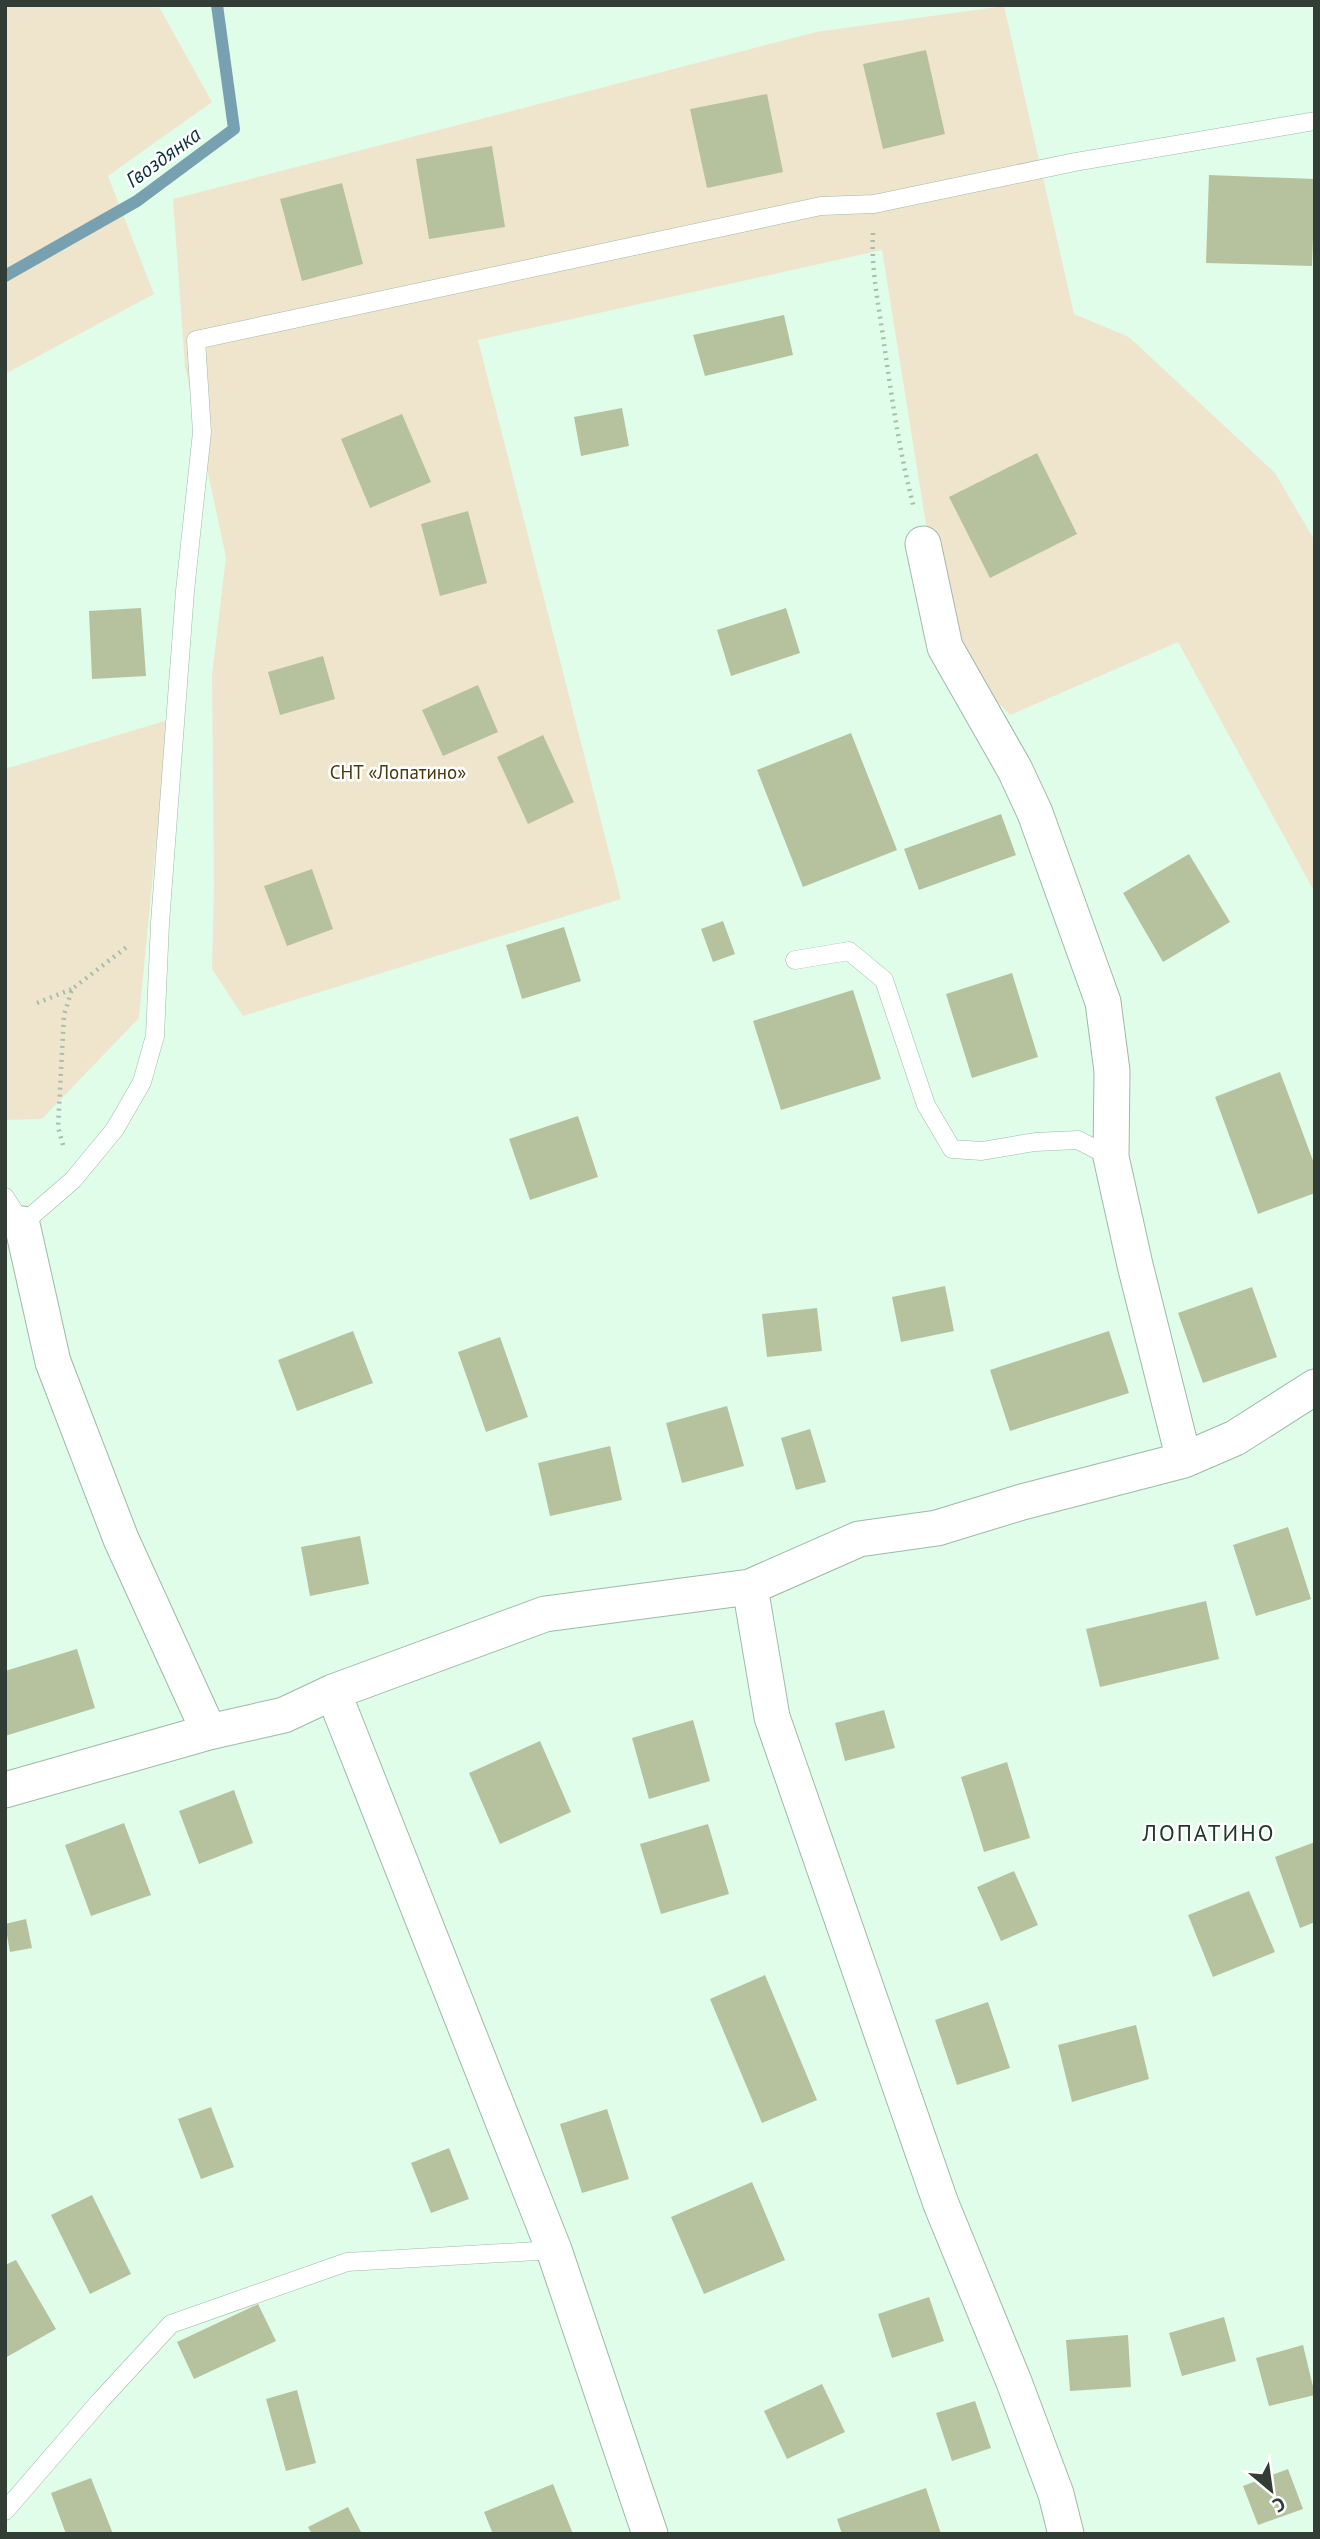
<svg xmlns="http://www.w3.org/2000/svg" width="1320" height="2539" viewBox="0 0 1320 2539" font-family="'PT Sans',sans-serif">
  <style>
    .green { fill: #efe5cd }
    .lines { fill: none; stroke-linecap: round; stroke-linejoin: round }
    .stream { stroke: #77a1b1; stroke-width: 12 }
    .building { fill: #b6c29e }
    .lane-casing { stroke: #9eb9a7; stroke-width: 19 }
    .street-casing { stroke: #9eb9a7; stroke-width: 37 }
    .path { stroke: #a7beae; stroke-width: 4.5; stroke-dasharray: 2 5; stroke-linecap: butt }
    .lane { stroke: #fff; stroke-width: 18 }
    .street { stroke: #fff; stroke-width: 35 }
    .labels { text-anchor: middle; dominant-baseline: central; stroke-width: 5; stroke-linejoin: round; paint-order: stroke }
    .park-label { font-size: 19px; fill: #49390b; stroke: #fff }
    .water-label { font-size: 21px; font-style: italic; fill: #09323e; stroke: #fff }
    .quarter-label { font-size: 23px; letter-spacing: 2px; fill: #21392a; stroke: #fff }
  </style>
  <rect width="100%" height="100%" fill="#e0fde9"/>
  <path class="green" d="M5,5H158L212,102L108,176L154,294L5,374Z
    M1004,6L1074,314L1129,337L1275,473L1315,541V893L1178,642L1010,715L975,678L928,537L882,250L478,340L621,899L243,1016L212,969L214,888L212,675L226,557L185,367L173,199L816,32Z
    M168,720L139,1018L42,1119L5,1120V769Z"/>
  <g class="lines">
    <path class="stream" d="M5,276L137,201L234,129L217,5"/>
  </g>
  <path class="building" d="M926,50L945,134L883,149L863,64Z
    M767,94L783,172L707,188L690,109Z
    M492,146L505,227L429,239L416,159Z
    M1209,175L1315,179L1312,266L1206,263Z
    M342,183L363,264L302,281L280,199Z
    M784,315L793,355L705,376L693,335Z
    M622,408L629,446L581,456L574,417Z
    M402,414L431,482L370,508L341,439Z
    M1037,453L1077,534L990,578L949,497Z
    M468,511L487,583L440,596L421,524Z
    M141,608L146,676L92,679L89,611Z
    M786,608L800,653L731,676L717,630Z
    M323,656L335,699L280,715L268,672Z
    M478,685L498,732L443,756L422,710Z
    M851,733L897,850L803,887L757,770Z
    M543,735L574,802L528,824L497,757Z
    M1001,814L1016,855L919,890L904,849Z
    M1189,854L1230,922L1163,962L1123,893Z
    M312,869L333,929L287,946L264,886Z
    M723,921L735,954L713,962L701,929Z
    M564,927L581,981L522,999L506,945Z
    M1012,973L1038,1057L972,1078L946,994Z
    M853,990L881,1079L781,1110L753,1021Z
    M1280,1072L1315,1166V1193L1258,1214L1215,1097Z
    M578,1116L598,1177L530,1200L509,1139Z
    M945,1286L954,1331L901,1342L892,1297Z
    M1252,1287L1277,1357L1203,1383L1178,1313Z
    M817,1308L822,1351L767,1357L762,1314Z
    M353,1331L373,1383L297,1411L278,1360Z
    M1109,1331L1129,1393L1010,1431L990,1370Z
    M500,1337L528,1417L486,1432L458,1352Z
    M727,1406L744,1466L682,1483L666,1423Z
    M810,1429L826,1482L796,1490L781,1438Z
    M610,1446L622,1500L550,1516L538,1463Z
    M1288,1527L1311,1599L1256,1616L1233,1545Z
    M360,1536L369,1584L310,1596L301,1547Z
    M1206,1601L1219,1659L1100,1687L1086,1629Z
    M77,1649L95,1708L5,1736V1671Z
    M884,1710L895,1748L845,1761L835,1723Z
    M693,1720L710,1781L649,1799L632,1738Z
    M540,1741L571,1812L500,1844L469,1773Z
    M1007,1762L1030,1838L984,1852L961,1777Z
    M234,1790L253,1843L199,1864L179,1811Z
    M124,1823L151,1895L91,1916L65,1845Z
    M708,1824L729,1894L661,1914L640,1844Z
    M1315,1842V1922L1300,1928L1275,1857Z
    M1014,1871L1038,1925L1001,1941L977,1887Z
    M1249,1891L1275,1952L1213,1977L1188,1915Z
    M26,1919L32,1948L10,1952L5,1924Z
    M765,1975L817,2100L762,2123L710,1999Z
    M988,2002L1010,2068L957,2085L935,2020Z
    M1136,2025L1149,2079L1072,2102L1058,2045Z
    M211,2107L234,2167L201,2179L178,2119Z
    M607,2109L629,2179L582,2193L560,2124Z
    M449,2148L469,2199L431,2213L411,2163Z
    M752,2182L785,2260L704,2294L671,2217Z
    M92,2195L131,2274L90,2294L51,2215Z
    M16,2260L56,2329L5,2358V2265Z
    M929,2297L944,2341L892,2358L878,2314Z
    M258,2304L276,2341L194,2379L177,2342Z
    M1224,2317L1236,2361L1182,2376L1169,2333Z
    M1128,2335L1131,2387L1070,2391L1066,2340Z
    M1303,2345L1315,2395L1269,2406L1256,2358Z
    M822,2384L845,2432L787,2459L764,2411Z
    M297,2390L316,2463L286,2471L266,2399Z
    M975,2401L991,2448L952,2461L936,2413Z
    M1288,2469L1303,2509L1258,2525L1243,2486Z
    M91,2478L113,2534H66L51,2493Z
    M553,2484L573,2534H493L484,2512Z
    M926,2488L941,2534H842L837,2519Z
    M348,2507L362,2534H312L308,2527Z"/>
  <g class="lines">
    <g class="lane-casing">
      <path id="lane" d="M795,960L849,951L884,980L926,1105L952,1149L982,1151L1035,1142L1078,1140L1111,1157
        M5,1197L22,1224L73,1180L115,1129L142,1082L155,1036L160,923L185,591L202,432L196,340L821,206L874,204L1075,162L1315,121
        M5,2511L100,2401L171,2324L347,2262L554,2250"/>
    </g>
    <g class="street-casing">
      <path id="street" d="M923,544L945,647L1015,770L1035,813L1103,1002L1112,1071L1111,1157L1135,1265L1184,1460
        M22,1224L53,1362L121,1539L209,1732
        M750,1587L772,1717L941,2204L1014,2382L1056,2494L1066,2534
        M333,1692L554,2250L650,2534
        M5,1790L209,1732L284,1715L333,1692L545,1614L750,1587L859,1539L937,1528L1022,1502L1184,1460L1235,1438L1315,1387"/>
    </g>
    <path class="path" d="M873,233C871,268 878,302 883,336C891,393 899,451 914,508
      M37,1003L72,989
      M63,1145L58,1127L64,1015L72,989L128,946"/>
    <use href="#lane" class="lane"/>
    <use href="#street" class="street"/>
  </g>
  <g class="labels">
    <g class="park-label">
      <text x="398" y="772">СНТ «Лопатино»</text>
    </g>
    <g class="water-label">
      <text transform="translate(163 157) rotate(-36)">Гвоздянка</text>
    </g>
    <g class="quarter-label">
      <text x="1209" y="1832">ЛОПАТИНО</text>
    </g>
  </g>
  <rect width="1320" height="2539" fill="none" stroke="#323d36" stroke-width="14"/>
  <g transform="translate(1271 2490) rotate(151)" stroke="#ffffff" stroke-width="5" paint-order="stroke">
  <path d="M0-5L12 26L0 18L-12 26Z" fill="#323d36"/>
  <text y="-10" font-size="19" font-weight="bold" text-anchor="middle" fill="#323d36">С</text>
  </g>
</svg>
